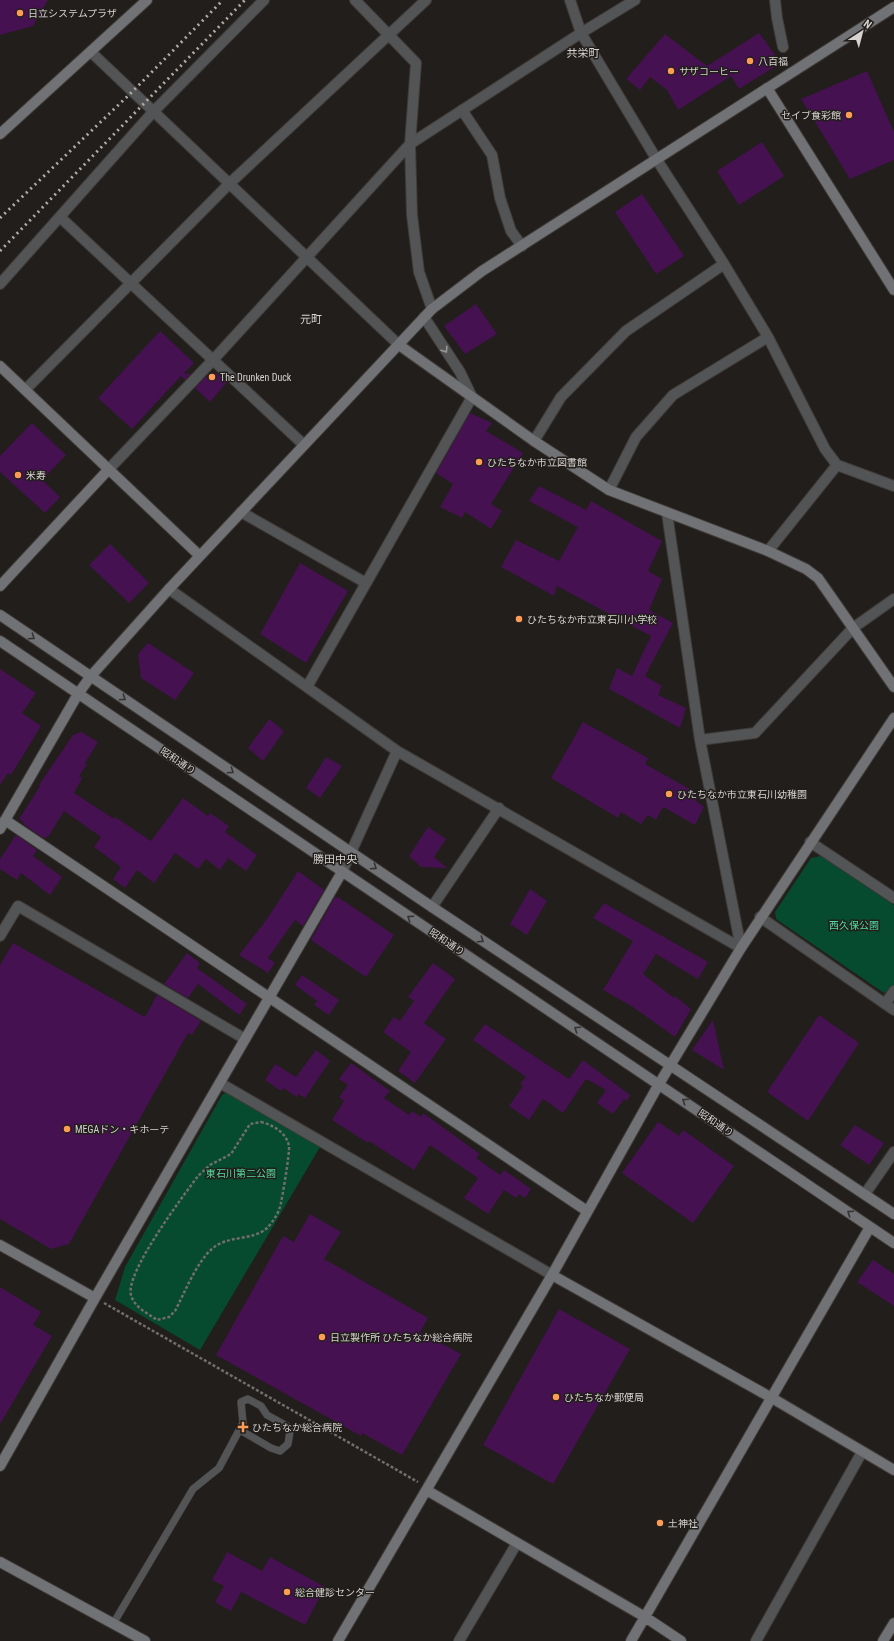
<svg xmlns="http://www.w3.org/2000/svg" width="894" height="1641" viewBox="0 0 894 1641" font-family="'Roboto Condensed','Noto Sans JP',sans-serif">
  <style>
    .green { fill: #064a30 }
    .building { fill: #451151 }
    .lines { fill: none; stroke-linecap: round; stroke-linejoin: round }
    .lane-casing { stroke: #3f3b38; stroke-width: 8 }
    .street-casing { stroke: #3f3b38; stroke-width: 12 }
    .secondary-casing { stroke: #3f3b38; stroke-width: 12 }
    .path { stroke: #716e6b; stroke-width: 2.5; stroke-dasharray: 3 2; stroke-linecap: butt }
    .lane { stroke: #535456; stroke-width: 7 }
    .street { stroke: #535456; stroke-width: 10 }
    .secondary { stroke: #717275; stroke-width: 10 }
    .rail { stroke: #afaca9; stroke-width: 3; stroke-dasharray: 2 4; stroke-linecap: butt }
    .oneway { stroke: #9a9999 }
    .oneway2 { stroke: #363332 }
    .poi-dot { fill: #fd9c56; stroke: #221e1b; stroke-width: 1.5 }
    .labels { text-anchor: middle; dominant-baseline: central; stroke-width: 3; stroke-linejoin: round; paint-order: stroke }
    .poi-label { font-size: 10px; fill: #d5d2d0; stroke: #221e1b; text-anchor: start }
    .street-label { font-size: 10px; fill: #d5d2d0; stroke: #221e1b }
    .park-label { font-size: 10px; fill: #52db9e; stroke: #221e1b }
    .neighbourhood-label { font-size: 11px; fill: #d5d2d0; stroke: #221e1b }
  </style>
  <rect width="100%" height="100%" fill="#221e1b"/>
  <path class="green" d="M821,856L894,905V985L890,991L884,993L776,919L775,912L811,858Z
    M228,1091L320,1147L200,1350L115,1300L125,1267L222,1095Z"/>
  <path class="building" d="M0,0H48L33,26L0,35Z
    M759,33L781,63L739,89L731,76L678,110L667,90L650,77L640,90L626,79L665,34L707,66Z
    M867,71L894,132V160L850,179L801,99Z
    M762,142L784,176L739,205L717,171Z
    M642,194L684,256L656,274L615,212Z
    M476,304L497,334L465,354L444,326Z
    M160,331L194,363L183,374L191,373L185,380L181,376L132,429L98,398Z
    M210,373H217L227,382L210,402L195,388Z
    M470,413L492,423L486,431L523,453L491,504L502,511L491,529L465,512L462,518L440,507L453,484L436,473Z
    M32,423L66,455L42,480L60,497L45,513L0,472V456Z
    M539,486L586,510L591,501L662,541L648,571L662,579L649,610L673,623L645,676L662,686L658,695L686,708L680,728L609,689L617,668L632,676L651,636L557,586L554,596L501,567L516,540L559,561L578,527L529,501Z
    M110,544L149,583L129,603L89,565Z
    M300,563L348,591L306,663L260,634Z
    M148,643L194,673L175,700L141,678L138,654Z
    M0,669L36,693L22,713L41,726L11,775L8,773L0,785Z
    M269,719L284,731L263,761L248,748Z
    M583,722L648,758L645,764L700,795L696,801L704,807L695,825L663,807L656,820L648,815L641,824L621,812L618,818L551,778Z
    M81,732L98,742L85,763L87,764L79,776L82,778L74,793L114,819L115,817L151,841L183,798L208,816L210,813L229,826L225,832L257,855L246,871L228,858L220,870L206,859L198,869L175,853L154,883L137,870L125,888L113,879L121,867L94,847L101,837L64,811L48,837L46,836L45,839L23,824L24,823L19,819L40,786L39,785L73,735Z
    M326,757L342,766L320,798L306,788Z
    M428,827L446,839L434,857L447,868L421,867L409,856Z
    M16,835L37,850L33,856L62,877L50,895L21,873L17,880L0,869V859Z
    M298,871L324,890L303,926L295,920L268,958L275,963L268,973L239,955L267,919Z
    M530,889L547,901L527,935L510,924Z
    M335,897L337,898L338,897L394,935L366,977L311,940Z
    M604,903L708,962L698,979L656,954L643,974L674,998L675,996L691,1009L675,1037L633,1007L603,990L633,941L593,918Z
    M13,943L145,1017L157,995L201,1021L192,1035L188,1033L69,1244L51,1249L0,1219V965Z
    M187,953L200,963L197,968L247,1004L239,1015L198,984L188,998L164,984Z
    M433,963L455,979L424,1023L446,1039L415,1083L398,1071L411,1052L383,1032L394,1017L400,1021L414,1001L408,997Z
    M302,975L339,1000L329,1015L314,1005L317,1001L295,985Z
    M819,1015L859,1043L808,1121L767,1092Z
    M713,1020L724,1070L692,1050Z
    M485,1024L569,1079L583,1060L630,1095L627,1101L624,1099L613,1114L597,1103L606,1090L586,1079L563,1113L543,1099L529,1120L509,1106L523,1086L520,1084L526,1077L473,1040Z
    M316,1050L330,1061L305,1098L298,1094L297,1097L283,1088L281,1091L265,1080L275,1064L296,1077Z
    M351,1063L390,1091L384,1098L409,1115L412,1111L421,1117L423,1113L480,1154L476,1158L500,1175L504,1170L531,1189L525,1198L519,1194L516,1198L504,1190L488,1214L464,1198L478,1178L430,1145L414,1170L369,1141L368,1143L332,1120L344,1101L339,1097L348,1085L339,1079Z
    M658,1122L679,1136L683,1130L734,1166L693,1223L622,1173Z
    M855,1125L884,1143L869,1165L840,1145Z
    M310,1214L341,1232L324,1259L428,1318L420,1332L461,1354L402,1455L362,1433L361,1436L216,1355L283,1236L294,1242Z
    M873,1260L894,1274V1306L857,1282Z
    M0,1287L41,1312L33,1325L52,1336L0,1424Z
    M559,1309L630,1349L553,1484L483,1445Z
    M227,1552L262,1571L270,1557L325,1587L305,1625L241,1592L231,1611L215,1602L224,1586L212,1580Z"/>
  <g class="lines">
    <g class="lane-casing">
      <path id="lane" d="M113,1624L193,1489L219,1468L243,1423L241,1402L248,1399L261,1406L267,1415L287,1426L290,1431L288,1444L280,1451L271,1448L240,1430"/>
    </g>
    <g class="street-casing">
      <path id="street" d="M355,0L416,63L410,144L412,215L419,272L432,309
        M570,0L581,33L657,160L724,264L768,337L825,449L837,465L894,486
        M775,0L777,18L783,47
        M91,52L399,345
        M462,110L492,155L500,198L511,231L522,246
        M60,217L304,445
        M0,284L153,112L264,0
        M25,390L229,184L426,0
        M534,441L561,397L626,331L724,264
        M108,470L213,360L410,144L581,33L635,0
        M609,490L636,437L673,395L768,337
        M241,512L366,583
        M667,513L700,740L741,948
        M768,551L837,465
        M169,589L397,751L741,948
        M307,687L472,397L460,372L424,317
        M700,740L755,733L853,628L894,599
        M810,842L894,898
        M342,872L397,751
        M432,907L499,808
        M760,917L894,1010
        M0,936L18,906L245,1039
        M885,1004L894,991
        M220,1083L552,1275
        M865,1194L894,1152
        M459,1641L517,1543
        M756,1641L862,1452"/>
    </g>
    <g class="secondary-casing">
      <path id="secondary" d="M767,88L894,290
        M0,134L147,0
        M399,345L534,441L609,490L768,551L806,569L818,578L894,687
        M0,366L200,556
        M0,586L108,470
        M0,615L432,907L894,1214
        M0,641L894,1243
        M5,820L587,1211
        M0,829L78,694L91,676L169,589L432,309L482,271L894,7
        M0,1245L95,1298
        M552,1275L772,1398L894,1470
        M0,1466L95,1298L342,872
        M428,1491L645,1617L681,1641
        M0,1562L145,1641
        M338,1641L552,1275L659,1084L741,948L894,718
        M631,1641L870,1227
        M883,1641L894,1623"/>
    </g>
    <path class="path" d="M261,1122C273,1125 286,1132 289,1146C290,1152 282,1200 280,1207C278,1214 272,1223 267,1228C253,1241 228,1235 213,1248C197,1261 185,1292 175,1311L169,1317L157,1320C147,1313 134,1307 131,1295C125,1273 183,1196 198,1176L210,1165L231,1154L250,1124Z
      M104,1303L418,1482"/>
    <use href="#lane" class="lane"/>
    <use href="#street" class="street"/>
    <use href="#secondary" class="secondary"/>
    <path class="rail" d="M0,218L132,92L223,0
      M0,251L245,0"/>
  </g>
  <defs><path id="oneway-chevron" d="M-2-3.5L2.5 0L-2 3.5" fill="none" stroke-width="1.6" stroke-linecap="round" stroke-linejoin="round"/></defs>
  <use class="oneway" href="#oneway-chevron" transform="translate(445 350) rotate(57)"/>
  <g class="oneway2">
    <use href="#oneway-chevron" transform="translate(32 637) rotate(34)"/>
    <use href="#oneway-chevron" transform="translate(123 698) rotate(34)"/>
    <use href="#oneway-chevron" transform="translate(231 771) rotate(34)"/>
    <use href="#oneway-chevron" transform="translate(374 867) rotate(34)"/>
    <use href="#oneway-chevron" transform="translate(410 918) rotate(-146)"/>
    <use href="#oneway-chevron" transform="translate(481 940) rotate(34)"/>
    <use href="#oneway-chevron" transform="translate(577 1029) rotate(-146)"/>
    <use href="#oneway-chevron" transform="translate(685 1101) rotate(-146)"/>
    <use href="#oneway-chevron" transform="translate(850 1213) rotate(-146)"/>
  </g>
  <g class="poi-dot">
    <circle cx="20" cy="13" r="4"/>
    <circle cx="750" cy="61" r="4"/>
    <circle cx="671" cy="71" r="4"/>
    <circle cx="849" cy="115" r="4"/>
    <circle cx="212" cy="377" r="4"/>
    <circle cx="479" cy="462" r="4"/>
    <circle cx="18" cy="475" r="4"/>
    <circle cx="519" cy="619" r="4"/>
    <circle cx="669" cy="794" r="4"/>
    <circle cx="67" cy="1129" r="4"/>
    <circle cx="322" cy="1337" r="4"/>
    <circle cx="556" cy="1397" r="4"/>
    <path d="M241 1421h4v4h4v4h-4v4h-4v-4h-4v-4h4z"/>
    <circle cx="660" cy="1523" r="4"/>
    <circle cx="287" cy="1592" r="4"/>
  </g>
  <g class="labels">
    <g class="poi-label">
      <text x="28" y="13">日立システムプラザ</text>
      <text x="758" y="61">八百福</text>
      <text x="679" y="71">サザコーヒー</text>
      <text x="841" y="115" text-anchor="end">セイブ食彩館</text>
      <text x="220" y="377">The Drunken Duck</text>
      <text x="487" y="462">ひたちなか市立図書館</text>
      <text x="26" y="475">米寿</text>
      <text x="527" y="619">ひたちなか市立東石川小学校</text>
      <text x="677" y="794">ひたちなか市立東石川幼稚園</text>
      <text x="75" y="1129">MEGAドン・キホーテ</text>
      <text x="330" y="1337">日立製作所 ひたちなか総合病院</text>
      <text x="564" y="1397">ひたちなか郵便局</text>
      <text x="252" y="1427">ひたちなか総合病院</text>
      <text x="668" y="1523">土神社</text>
      <text x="295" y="1592">総合健診センター</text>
    </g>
    <g class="street-label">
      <text transform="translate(178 761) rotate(34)">昭和通り</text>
      <text transform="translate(447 942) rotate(34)">昭和通り</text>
      <text transform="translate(716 1123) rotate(34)">昭和通り</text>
    </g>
    <g class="park-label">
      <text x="854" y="925">西久保公園</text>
      <text x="241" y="1173">東石川第二公園</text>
    </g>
    <g class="neighbourhood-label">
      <text x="583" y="53">共栄町</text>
      <text x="311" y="319">元町</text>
      <text x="335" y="859">勝田中央</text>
    </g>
  </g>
  <g transform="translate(862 32) rotate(36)" stroke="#221e1b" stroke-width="3" paint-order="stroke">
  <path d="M0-3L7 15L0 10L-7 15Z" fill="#d5d2d0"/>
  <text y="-6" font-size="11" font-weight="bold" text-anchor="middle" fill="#d5d2d0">N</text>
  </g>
</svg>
